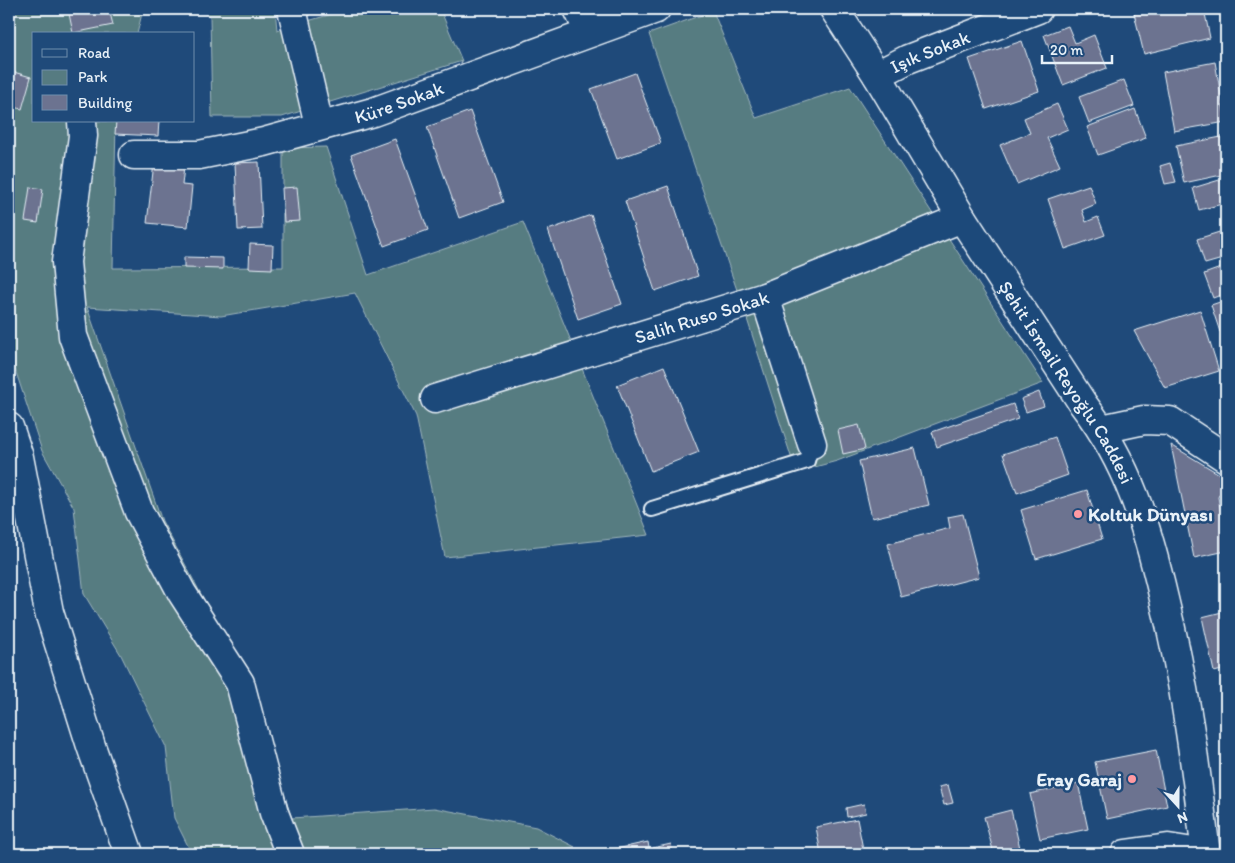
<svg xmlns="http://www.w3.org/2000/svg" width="1235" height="863" viewBox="0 0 1235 863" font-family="Itim,sans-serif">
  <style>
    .green { fill: #567b81; stroke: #9fb6bc }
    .building { fill: #6c7390; stroke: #e8f1f8 }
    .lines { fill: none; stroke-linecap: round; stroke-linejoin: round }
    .lane-casing { stroke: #e8f1f8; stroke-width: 18 }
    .street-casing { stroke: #e8f1f8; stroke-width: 31 }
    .secondary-casing { stroke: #e8f1f8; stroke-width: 31 }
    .lane { stroke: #1f4a7a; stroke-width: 14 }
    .street { stroke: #1f4a7a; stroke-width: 28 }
    .secondary { stroke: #1f4a7a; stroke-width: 28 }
    .poi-dot { fill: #ff9aa2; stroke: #1f4a7a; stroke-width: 2 }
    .labels { text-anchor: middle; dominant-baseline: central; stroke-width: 5; stroke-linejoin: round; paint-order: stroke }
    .street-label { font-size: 19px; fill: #e8f1f8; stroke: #1f4a7a }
    .poi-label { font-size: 19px; font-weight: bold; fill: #e8f1f8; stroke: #1f4a7a; text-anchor: start }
  </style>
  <rect width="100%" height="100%" fill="#1f4a7a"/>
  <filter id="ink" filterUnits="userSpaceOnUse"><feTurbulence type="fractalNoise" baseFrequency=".02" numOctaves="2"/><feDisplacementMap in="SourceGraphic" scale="10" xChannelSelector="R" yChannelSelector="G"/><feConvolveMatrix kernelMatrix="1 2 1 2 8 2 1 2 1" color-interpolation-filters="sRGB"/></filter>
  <g filter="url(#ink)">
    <path class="green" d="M9,9H143L137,34H34V121H116L113,268L283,267V148L326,147L368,275L523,222L649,535L445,557L416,416L355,293L221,316L87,307L162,521L234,656L292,818L434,808L536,827L575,847L538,854H192L174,818L166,747L121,655L84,594L74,508L42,451L9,351Z
      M200,9H275L277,30L349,9H440L462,61L282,117H212L210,16Z
      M713,11L756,118L850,87L1043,383L837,461L796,472L748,322L649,34Z"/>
    <path class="building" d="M68,9H109L113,25L73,33Z
      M1150,9H1204L1210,38L1144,54L1134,13Z
      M1068,26L1075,43L1094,35L1107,68L1063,85L1044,35Z
      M1022,41L1039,91L986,109L969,59Z
      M1215,62L1226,122L1174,131L1163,72Z
      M10,71L31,77L22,109L9,106Z
      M635,73L661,143L617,159L591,89Z
      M1124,80L1134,106L1089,123L1079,97Z
      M1057,104L1068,129L1047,138L1060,166L1017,184L1000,145L1030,133L1024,118Z
      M1135,109L1146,138L1098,155L1087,127Z
      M470,111L503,202L459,218L427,127Z
      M116,121H159L158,136L115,134Z
      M1226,136V174L1184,183L1176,146Z
      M395,139L428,230L384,246L351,155Z
      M259,162L262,229L238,230L235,163Z
      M154,163L184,167L182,185L192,186L188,227L147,223Z
      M1170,163L1176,182L1165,184L1160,166Z
      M1226,178V203L1199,210L1193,188Z
      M1089,185L1096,204L1082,210L1086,222L1098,217L1105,235L1065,249L1048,199Z
      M668,186L698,276L655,291L625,201Z
      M30,187L43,189L38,223L25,221Z
      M297,187L300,221L284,222L282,188Z
      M591,215L622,304L578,319L548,230Z
      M1226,230V258L1205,264L1197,239Z
      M250,244L273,245L272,269L249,268Z
      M184,257L223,258V269L184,268Z
      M1226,266V293L1213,298L1204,274Z
      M1226,300V329L1220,332L1211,305Z
      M1200,310L1219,371L1165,388L1134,331Z
      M664,366L699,452L651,471L617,385Z
      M1039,392L1044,406L1026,412L1021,399Z
      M1013,404L1018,419L937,447L932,432Z
      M859,425L865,449L843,454L838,430Z
      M1055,437L1068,475L1017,493L1003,454Z
      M1171,445L1226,478V483L1218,497L1226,540V551L1194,558Z
      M915,448L929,505L872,518L859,461Z
      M1087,490L1102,539L1036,559L1021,510Z
      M963,514L979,577L901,597L888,544L950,528L948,517Z
      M1226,611V669L1214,672L1202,617Z
      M1156,750L1167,806L1107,819L1095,762Z
      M1078,783L1088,829L1040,839L1030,794Z
      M948,785L953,803L944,805L939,787Z
      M864,804L866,813L847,817L846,808Z
      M1011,810L1020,848L994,854L984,817Z
      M857,819L864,854H821L816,827Z
      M648,842L650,854H594Z
      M671,844L673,854H654L653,848Z
      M762,849L763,854H738Z"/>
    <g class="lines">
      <g class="lane-casing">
        <path id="lane" d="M652,509L807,461L812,444"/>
      </g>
      <g class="street-casing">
        <g id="street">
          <path d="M292,9L319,125"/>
          <path d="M578,9L589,32"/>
          <path id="s1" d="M877,75L908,59L1038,9"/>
          <path d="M82,121L83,136L66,262L73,336L139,512L182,593L240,683L274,813L290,854"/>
          <path id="s2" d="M134,155H199L264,142L373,112L656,9"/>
          <path d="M765,297L812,444"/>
          <path id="s3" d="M435,399L765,297L962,218"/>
          <path d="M9,427L19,457L49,612L91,746L129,854"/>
          <path d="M1102,429L1144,420L1170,421L1226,458"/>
          <path d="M1125,854L1168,848L1206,854"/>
        </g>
      </g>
      <g class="secondary-casing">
        <g id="secondary">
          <path id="s4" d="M834,9L877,75L962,218L1083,404C1129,464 1147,526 1164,599C1185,683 1196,768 1206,854"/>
        </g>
      </g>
      <use href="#lane" class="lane"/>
      <use href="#street" class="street"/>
      <use href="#secondary" class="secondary"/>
    </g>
  </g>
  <g class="poi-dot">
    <circle cx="1078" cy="514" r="5"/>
    <circle cx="1132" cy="779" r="5"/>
  </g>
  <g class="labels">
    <g class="street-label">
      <text stroke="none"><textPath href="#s1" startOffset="58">Işık Sokak</textPath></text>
      <text stroke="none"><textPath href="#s2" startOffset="272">Küre Sokak</textPath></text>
      <text stroke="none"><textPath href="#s3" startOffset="279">Salih Ruso Sokak</textPath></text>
      <text stroke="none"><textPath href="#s4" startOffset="440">Şehit İsmail Reyoğlu Caddesi</textPath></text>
    </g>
    <g class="poi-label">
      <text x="1088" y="514">Koltuk Dünyası</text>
      <text x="1122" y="779" text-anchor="end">Eray Garaj</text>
    </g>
  </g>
  <rect width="1235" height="863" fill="none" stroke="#1f4a7a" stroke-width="30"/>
  <rect x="15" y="15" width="1205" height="833" fill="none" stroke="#e8f1f8" stroke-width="2" filter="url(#ink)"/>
  <rect x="32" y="32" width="162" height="90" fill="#1f4a7a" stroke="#6f8dac"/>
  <rect x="42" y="49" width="25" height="8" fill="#1f4a7a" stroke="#6f8dac"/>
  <text x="78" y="58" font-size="15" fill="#e8f1f8">Road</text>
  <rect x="42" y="70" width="25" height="15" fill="#567b81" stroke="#6f8dac"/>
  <text x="78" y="82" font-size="15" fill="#e8f1f8">Park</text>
  <rect x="42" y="95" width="25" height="15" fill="#6c7390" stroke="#6f8dac"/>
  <text x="78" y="108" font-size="15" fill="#e8f1f8">Building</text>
  <g transform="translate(1178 806) rotate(159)" stroke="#1f4a7a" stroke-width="4" paint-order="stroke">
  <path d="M0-4L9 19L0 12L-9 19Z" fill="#e8f1f8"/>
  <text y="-8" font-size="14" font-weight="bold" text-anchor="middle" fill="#e8f1f8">N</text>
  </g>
  <path d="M1042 55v8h70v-8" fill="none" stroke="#e8f1f8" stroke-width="2.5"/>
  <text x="1050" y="55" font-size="15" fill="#e8f1f8" stroke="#1f4a7a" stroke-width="4" paint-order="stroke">20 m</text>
</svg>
